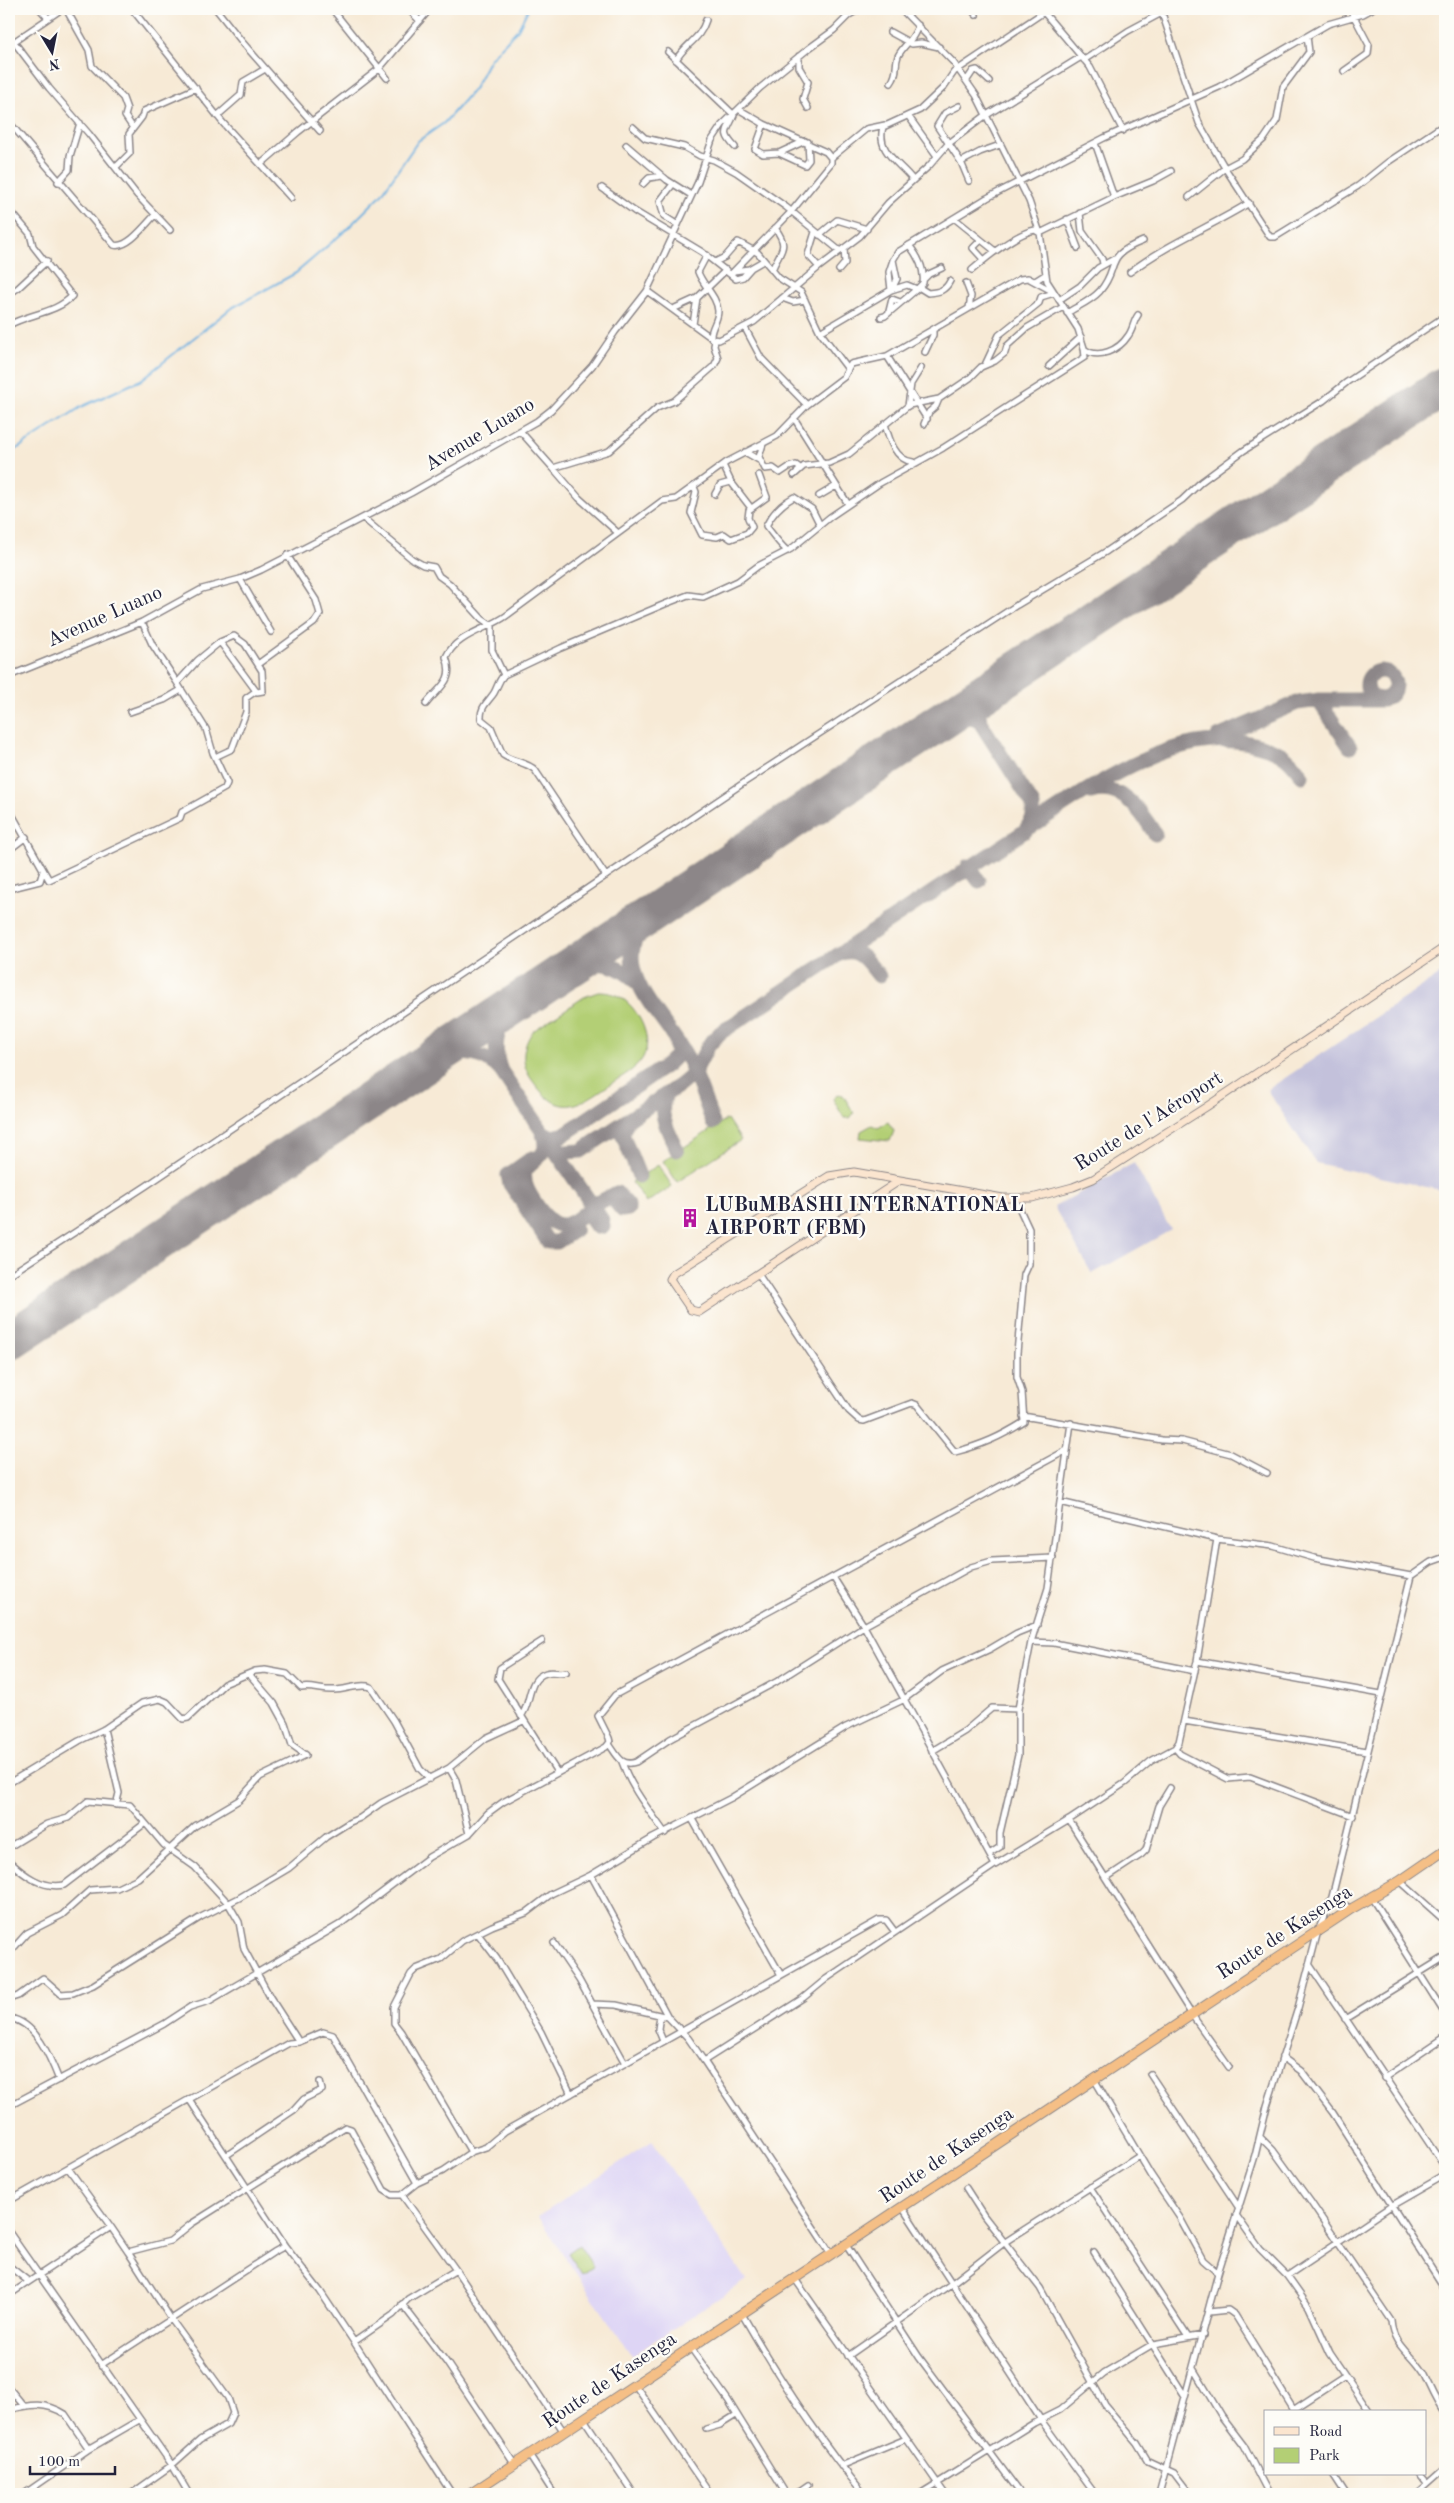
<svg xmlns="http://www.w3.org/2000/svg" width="1454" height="2503" viewBox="0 0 1454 2503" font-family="'Old Standard TT',serif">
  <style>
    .built { fill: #ded5f5 }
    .industrial { fill: #c3c1db }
    .green { fill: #b3cf75; stroke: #6a7858 }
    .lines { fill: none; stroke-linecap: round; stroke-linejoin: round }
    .stream { stroke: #6bafe0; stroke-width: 2 }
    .taxiway { stroke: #8c8688; stroke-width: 15 }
    .runway { stroke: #8c8688; stroke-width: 39 }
    .street-casing { stroke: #8c8688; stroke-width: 8 }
    .secondary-casing { stroke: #8c8688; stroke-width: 9 }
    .highway-casing { stroke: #8c8688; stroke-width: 11 }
    .street { stroke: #fff; stroke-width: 5 }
    .secondary { stroke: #fbe5cf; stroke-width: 7 }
    .highway { stroke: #f5bf86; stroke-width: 9 }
    .labels { text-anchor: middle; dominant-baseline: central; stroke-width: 4.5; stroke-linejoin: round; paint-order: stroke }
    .street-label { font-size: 20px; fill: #22223b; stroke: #fdfcf7 }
    .poi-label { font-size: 20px; font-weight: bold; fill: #22223b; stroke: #fdfcf7; text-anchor: start }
  </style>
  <rect width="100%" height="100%" fill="#fdfcf7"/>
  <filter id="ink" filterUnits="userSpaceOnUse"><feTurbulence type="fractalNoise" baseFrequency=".02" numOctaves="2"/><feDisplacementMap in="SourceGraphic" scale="10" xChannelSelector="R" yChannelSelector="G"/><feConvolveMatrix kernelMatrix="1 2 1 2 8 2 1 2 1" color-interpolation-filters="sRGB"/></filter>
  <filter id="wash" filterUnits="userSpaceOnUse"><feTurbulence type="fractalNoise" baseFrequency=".0096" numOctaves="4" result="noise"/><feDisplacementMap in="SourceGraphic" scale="20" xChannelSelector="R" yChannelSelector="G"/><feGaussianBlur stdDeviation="1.12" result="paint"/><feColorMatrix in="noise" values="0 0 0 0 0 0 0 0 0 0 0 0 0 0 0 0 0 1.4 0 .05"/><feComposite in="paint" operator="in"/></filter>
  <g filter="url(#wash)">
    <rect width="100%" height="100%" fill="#f7ead6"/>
    <path class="built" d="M652,2141L746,2280L632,2356L538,2217Z"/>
    <path class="industrial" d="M1445,971V1191L1316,1163L1267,1090Z
      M1134,1163L1171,1230L1092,1274L1054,1207Z"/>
    <path class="green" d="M598,992C606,992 613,993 620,997C636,1006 652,1034 645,1053C640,1067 626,1074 615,1081C578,1106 560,1122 530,1077C520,1061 523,1045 533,1031L584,997Z
      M837,1094L843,1095L854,1113L850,1118H844L833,1099Z
      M727,1119L741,1140L677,1182L663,1161Z
      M888,1122L894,1131L890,1141L860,1138L861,1131L872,1125L878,1128Z
      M658,1165L672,1186L646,1203L632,1182Z
      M579,2245L593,2266L582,2274L568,2253Z"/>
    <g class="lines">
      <path class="stream" d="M9,454L81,407L141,380L230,309L296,273L346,230L381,195L418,141L444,123L474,89L490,59L518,29L528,9"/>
      <path class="taxiway" d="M1367 685a14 14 0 1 1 28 0a14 14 0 1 1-28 0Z
        M1318,700L1350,747
        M949,716H969L980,722
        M1218,737L1297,703L1320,700H1383
        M1091,792C1122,783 1141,811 1155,834
        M1026,830C1089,789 1174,725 1253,744C1278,750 1288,755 1302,776
        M968,866L979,881
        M652,913C603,965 656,1006 684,1052C697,1074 704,1099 713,1123
        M842,953C860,947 868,963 879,976
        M575,964C598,961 619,963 636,982
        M520,1001C499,1020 490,1042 501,1071L551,1144L564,1152L581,1151L680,1085L694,1073L708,1046L720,1033L1025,831L1033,818V805L980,722L978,706L985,692
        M438,1056C461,1051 484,1051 501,1071
        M666,1095C656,1112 670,1134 677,1150
        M628,1120L623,1131V1136L639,1176
        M542,1132L552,1137L563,1135L667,1065L677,1055L676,1041
        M543,1134C550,1157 537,1155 525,1171C523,1185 529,1193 536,1204C554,1230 565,1232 589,1209V1200
        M552,1146L590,1202L598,1203L617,1193L628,1205V1209L622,1210L614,1200
        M510,1184L548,1242H557L575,1230
        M517,1186L510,1184L508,1175L532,1158
        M589,1216L597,1227L603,1226L602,1220L590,1202"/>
      <path class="runway" d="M9,1341L1445,386"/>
    </g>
  </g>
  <g filter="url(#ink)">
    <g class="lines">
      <g class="street-casing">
        <path id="street" d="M40,9L48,18
          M66,9L89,50L92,66L123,98L127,109L125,116L133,128
          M132,9L223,123L291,198
          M216,9L243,43L320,131
          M332,9L387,78
          M408,9L420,21
          M841,9L849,15
          M971,9L976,15
          M1041,9L1090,67L1123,131
          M1162,13L1199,123L1225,168L1242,159L1264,139L1277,120L1283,87L1309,52L1307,36
          M890,32L912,44L921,43L939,47
          M14,42L49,88L89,134L137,195L170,230
          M9,45L62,9
          M668,52L734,115C727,132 721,132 735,147
          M799,56V67L808,82L803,99L808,108
          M676,60C686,43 700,40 706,20
          M1084,60L1128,31L1169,9
          M1344,71L1368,54L1369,45L1350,9
          M967,80L973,71L977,70L989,81
          M891,83C899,72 894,66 898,56C904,44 915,39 918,25
          M959,106L945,113L937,126L961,162L969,181
          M217,116L241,95L243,82L265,69
          M909,117L937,156
          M9,122L114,245C128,249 146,224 155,215
          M764,124L755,149L763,154L779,153L805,165L809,160L808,142
          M633,127L645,138L684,147L700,156L714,160L736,172L786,207L840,251
          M1095,143L1114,197
          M626,145L667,180L691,195
          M779,153L805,141
          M831,158L866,129L885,125
          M961,162L980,152L1000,145
          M261,164L298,132L379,69L430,9
          M116,167L130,153L129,134L142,117L144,111L196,88
          M912,179C900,163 876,152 883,127L920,110L943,88L954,72L1044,12
          M58,182L69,170L70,156L80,123
          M643,184L649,178L662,176
          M673,184L660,201L664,216L678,225
          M602,188L634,211L702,252L736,279L743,277L751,268
          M1189,197L1225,168L1270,237H1275L1358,186L1388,162L1445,124
          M9,209L30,234L33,246L72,296C57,313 28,314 9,325
          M1080,213L1082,231L1102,259L1103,264
          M954,218L995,251
          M1067,219L1078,248
          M815,232L808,255L819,267
          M819,235L837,220L867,229
          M980,241L973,248L984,260
          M707,255L698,272C703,286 717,296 718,311C718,322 710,328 711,338
          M893,260L897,279L893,287
          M715,262L725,257L738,242L758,253L779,278L801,292L820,332L848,369
          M772,270C780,250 790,248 775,228
          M839,270L845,263L844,248
          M972,270C986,258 1017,233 1035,230L1040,233L1114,197L1153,181L1171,171
          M734,271L749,269L763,261
          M1130,272C1167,244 1210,227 1249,203
          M731,274L791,212L831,163V158L826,152L764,124L740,110
          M924,279L929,274L942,268
          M1035,281L1046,274
          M966,283L971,296L969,308
          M920,288L928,293C939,292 945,291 950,281
          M891,290L907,285L917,289L923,283C925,269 917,255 909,245
          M647,291L713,339L719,340L754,322L819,267L860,236L888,203L929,166L948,144L985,116L1081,57
          M9,294L18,288L47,261
          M782,298L793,302L805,300
          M1059,300L1080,286L1098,268L1114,259
          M673,309L697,298L726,270
          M889,311L892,299L900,302
          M1067,313C1078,306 1091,301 1100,291C1121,266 1102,257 1143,241
          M881,317L885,316L917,289
          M693,324L697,298
          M745,328L761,358L807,405
          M820,332L891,290L889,272L893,260L898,252L987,198L1104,138L1219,87L1328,24L1363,14L1372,9
          M1084,349C1098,360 1119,350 1128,336C1133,330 1133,322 1138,315
          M925,352L933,335V330
          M887,356L927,419
          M985,365L999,335L1039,303L1041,297L1054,293
          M1049,366L1081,337
          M908,406L911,384L921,368
          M794,418L848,504
          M885,424C889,439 895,460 913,462
          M924,424L929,412L936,406L939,399
          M521,432L553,468L609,451L657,408L674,401L714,366L718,358L714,346L715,340
          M763,444L759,457L765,469L773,468L780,473L789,467L796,465L800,468
          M745,452L759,460
          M723,465L731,482L751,508
          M553,468L579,498L617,532
          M794,475L804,466L829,463L849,454L909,405L939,399L970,378L981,367L995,361L1005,353L1007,346L1027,328L1063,307
          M694,487L696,492L691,513L702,535L717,537L724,534L731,539L747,533L752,527L748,518L749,510L767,497L759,475
          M715,494L720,485L731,482
          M819,496L836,486
          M363,518L412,559L423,565L434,567L439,576L450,584L482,619L492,626V650L504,675C498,681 498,686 494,693C488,702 480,707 481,719L491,727L503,755C513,762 527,762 535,770L606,876
          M788,551C782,548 771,532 766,526C772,514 781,504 794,497L812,509L820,525
          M240,579L271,632
          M142,622L152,644L176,681H179L198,660L220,642L256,691L246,698V712L232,749L215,757
          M220,642L234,636L245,644L262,671L263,691L257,692
          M258,664L314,623L320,614L316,600L287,555
          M504,675L561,648L665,604L688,595L703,597L738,581L758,566L791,549L830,517L880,483L943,448L1085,357L1084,348L1078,329L1047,281L1040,233L1029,201L976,95L953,62L901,9
          M9,676L142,622L202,589L240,579L261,570L411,493L537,421L551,410L592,366L615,332L647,291L698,182L712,140L722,125L760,88L808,49L834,30L849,15L860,9
          M426,704C440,686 455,681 446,657C456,635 488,629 506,616L662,501L676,499L727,462L777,436L807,405L844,377L851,364L887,356L1020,279L1028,278L1052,291
          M130,712L164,700L181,690
          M9,809L49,880L180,818L182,812L225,788L227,783L213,753L206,729L176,681
          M9,850L26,837
          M9,891L12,888L40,881L43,871
          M758,1274L849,1411L859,1420L864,1421L912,1403L917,1405L955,1452C982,1445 1000,1437 1024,1422L1022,1392L1017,1377V1353L1024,1275L1029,1264V1229L1015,1199
          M9,1275L146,1186L745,782L1017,605L1107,551L1182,500L1201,482L1243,451L1323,401L1347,382L1445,316
          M1023,1416L1162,1440L1182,1441L1231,1454L1267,1473
          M1060,1502L1217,1539L1273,1546L1314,1558L1411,1576
          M833,1577L864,1626L995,1865
          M542,1641L500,1668L498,1679L557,1772
          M1031,1642L1054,1643L1195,1671
          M1197,1661L1381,1694
          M521,1716C532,1704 526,1679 546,1673C553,1671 559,1674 566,1672
          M1184,1721L1367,1751
          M104,1729L119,1793L116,1805
          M609,1744C617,1755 621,1767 636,1762L670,1739L776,1682L864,1626L971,1567L992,1561L1053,1558
          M1175,1748L1180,1754L1228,1779L1250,1777L1353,1816
          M932,1751L965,1731L992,1708L1018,1709
          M622,1762C631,1788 649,1810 665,1833
          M449,1768L456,1780L469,1834
          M9,1783L79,1741L104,1729L142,1703L160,1699L167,1702L183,1719L188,1718L224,1684L255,1671L265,1670L287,1674L301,1688C313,1686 323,1691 334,1690C346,1690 360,1683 371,1687L394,1721L420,1769L430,1779
          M692,1819L781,1975
          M1069,1820L1192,2015L1229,2067
          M9,1847L47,1824L68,1818L88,1801L130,1805L164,1845L195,1867L228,1903L239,1922L244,1949L270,1997L299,2042
          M989,1854L1000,1847V1833L1018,1755V1709L1021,1693L1031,1642L1048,1588L1071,1423
          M9,1861C24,1875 42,1889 64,1885L144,1824
          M591,1875L668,2017L688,2038L704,2061
          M1106,1878L1141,1855L1146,1850L1159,1806L1170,1788
          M1400,1881L1445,1921
          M1332,1897L1351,1909
          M1371,1897L1445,2014
          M478,1934L497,1959L541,2032L571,2094
          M554,1943L579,1980L625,2063
          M9,1953L27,1933L62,1915L90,1890L117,1888L138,1878L195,1826L239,1800L260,1777L306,1755L292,1745L285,1723L274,1703L249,1674
          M1309,1964L1445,2167
          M9,1999L18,1996L43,1978L61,1994L73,1993L93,1985L201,1917L239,1898L289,1868L326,1837L350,1822L360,1818L381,1803L449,1768L486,1738L523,1721
          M592,2004L616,2005L668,2017
          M660,2015L658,2029L663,2041
          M9,2018C36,2022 50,2057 59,2080
          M1345,2019L1445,1957
          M1282,2057L1301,2071L1333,2113L1445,2289
          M1150,2074L1239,2208
          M1384,2078L1445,2037
          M1094,2079L1151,2175L1180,2218L1203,2260L1218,2273
          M189,2099L285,2246L320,2291L354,2342L452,2494
          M9,2106L164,2024L190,2007L209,2001L339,1925L429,1857L469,1834L488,1813L503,1802L606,1747L610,1742L609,1738L598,1716L615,1695L1067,1450
          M1260,2137L1273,2150L1310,2201L1391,2321C1393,2346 1411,2353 1423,2373C1430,2387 1435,2401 1445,2414
          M471,2152L401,2032L394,2023V2007L411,1974L416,1969L441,1959L462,1941L492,1926L526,1913L551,1894L591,1875L653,1838L731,1798L846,1727L903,1700L942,1671L990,1649L1017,1633L1037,1625
          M227,2155L294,2110L304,2099L322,2090L320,2082
          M68,2168L111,2227
          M1090,2187L1188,2337
          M966,2188L984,2216L1040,2288L1105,2405L1137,2443L1148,2461L1174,2473L1190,2494
          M402,2195L456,2270L564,2432
          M9,2201L289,2043L299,2042L323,2032L333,2035L417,2183
          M902,2207L1041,2420L1095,2494
          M1236,2215L1260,2249L1287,2276L1309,2307L1330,2353L1370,2412
          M9,2232L172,2465L189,2494
          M846,2245L919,2357L1021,2494
          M128,2252L171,2319L228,2398L233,2413L228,2424L200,2440L172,2465L131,2494
          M1094,2252L1185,2396
          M831,2254L704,2061L803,1998L826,1979L995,1865L1069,1820L1125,1783L1151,1761L1175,1748L1179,1742L1197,1661L1217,1539
          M9,2266L28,2281
          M1287,2276L1391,2206L1445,2175
          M795,2279L945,2494
          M9,2295L111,2227L128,2252L170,2241L191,2224L345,2127L351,2129L384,2190L392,2195H402L417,2183L443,2171L471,2152L486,2147L505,2131L879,1920H886L895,1932
          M402,2304L447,2363L515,2465
          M1209,2312L1228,2310L1235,2315L1295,2412
          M742,2314C778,2377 818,2438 864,2494
          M354,2342L393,2315L408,2299L456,2270
          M691,2348L728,2400L786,2494
          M848,2356L951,2284L1005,2242L1139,2156
          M101,2365L274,2252L285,2246
          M1194,2370L1222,2417L1244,2446L1269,2494
          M635,2385L710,2494
          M9,2388L24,2406
          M9,2410C30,2404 46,2402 65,2414L89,2449
          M1293,2410L1345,2376
          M584,2419L634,2494
          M706,2429L720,2425L736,2415
          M529,2455L554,2494
          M841,2466L906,2439
          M1333,2474L1346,2494
          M1419,2474L1428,2485
          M24,2494L89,2449L139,2420
          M795,2494L808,2485
          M920,2494L1034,2423L1060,2410L1104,2373L1153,2344L1203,2335
          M1159,2494L1218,2273L1255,2156L1267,2106L1298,2008L1318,1931L1332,1897L1411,1576L1431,1562L1445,1557
          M1418,2494L1445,2470"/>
      </g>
      <g class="secondary-casing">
        <path id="secondary" d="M899,1181L699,1312L691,1310L670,1279L673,1274L829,1176L854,1172L1003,1198H1032L1073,1187L1093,1179L1206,1107L1445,947"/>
      </g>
      <g class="highway-casing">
        <path id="highway" d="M470,2494L1351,1909L1400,1881L1445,1850"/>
      </g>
      <use href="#street" class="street"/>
      <use href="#secondary" class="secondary"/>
      <use href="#highway" class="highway"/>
    </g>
  </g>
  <defs>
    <g id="building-bare" transform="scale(1.5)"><path d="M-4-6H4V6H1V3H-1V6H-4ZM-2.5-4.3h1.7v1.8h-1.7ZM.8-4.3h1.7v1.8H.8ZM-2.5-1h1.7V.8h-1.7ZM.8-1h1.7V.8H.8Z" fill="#b5179e" stroke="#fdfcf7" stroke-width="2.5" paint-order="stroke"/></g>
  </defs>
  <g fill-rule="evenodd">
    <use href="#building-bare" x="690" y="1218"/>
  </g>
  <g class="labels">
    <g class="street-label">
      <text transform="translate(480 435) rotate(-31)">Avenue Luano</text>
      <text transform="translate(105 617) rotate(-24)">Avenue Luano</text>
      <text transform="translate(1149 1122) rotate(-32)">Route de l'Aéroport</text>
      <text transform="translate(1285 1933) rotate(-33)">Route de Kasenga</text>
      <text transform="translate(947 2156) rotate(-34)">Route de Kasenga</text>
      <text transform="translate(610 2381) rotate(-34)">Route de Kasenga</text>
    </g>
    <g class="poi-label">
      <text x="705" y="1206">LUBuMBASHI INTERNATIONAL<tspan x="705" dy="23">AIRPORT (FBM)</tspan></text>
    </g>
  </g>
  <rect width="1454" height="2503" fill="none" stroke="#fdfcf7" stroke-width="30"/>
  <rect x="1264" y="2410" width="162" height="65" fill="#fdfcf7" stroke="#a5a5ac"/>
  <rect x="1274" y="2427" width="25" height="8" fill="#fbe5cf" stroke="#a5a5ac"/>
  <text x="1309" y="2436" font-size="15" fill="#22223b">Road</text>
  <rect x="1274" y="2448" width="25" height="15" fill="#b3cf75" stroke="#a5a5ac"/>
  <text x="1309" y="2460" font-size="15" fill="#22223b">Park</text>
  <g transform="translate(52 52) rotate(170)" stroke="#fdfcf7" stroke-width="4" paint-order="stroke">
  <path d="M0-4L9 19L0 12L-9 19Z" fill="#22223b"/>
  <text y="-8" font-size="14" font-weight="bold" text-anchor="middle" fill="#22223b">N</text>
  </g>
  <path d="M30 2466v8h85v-8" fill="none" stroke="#22223b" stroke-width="2.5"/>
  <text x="38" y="2466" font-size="15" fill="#22223b" stroke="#fdfcf7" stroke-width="4" paint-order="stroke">100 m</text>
</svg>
